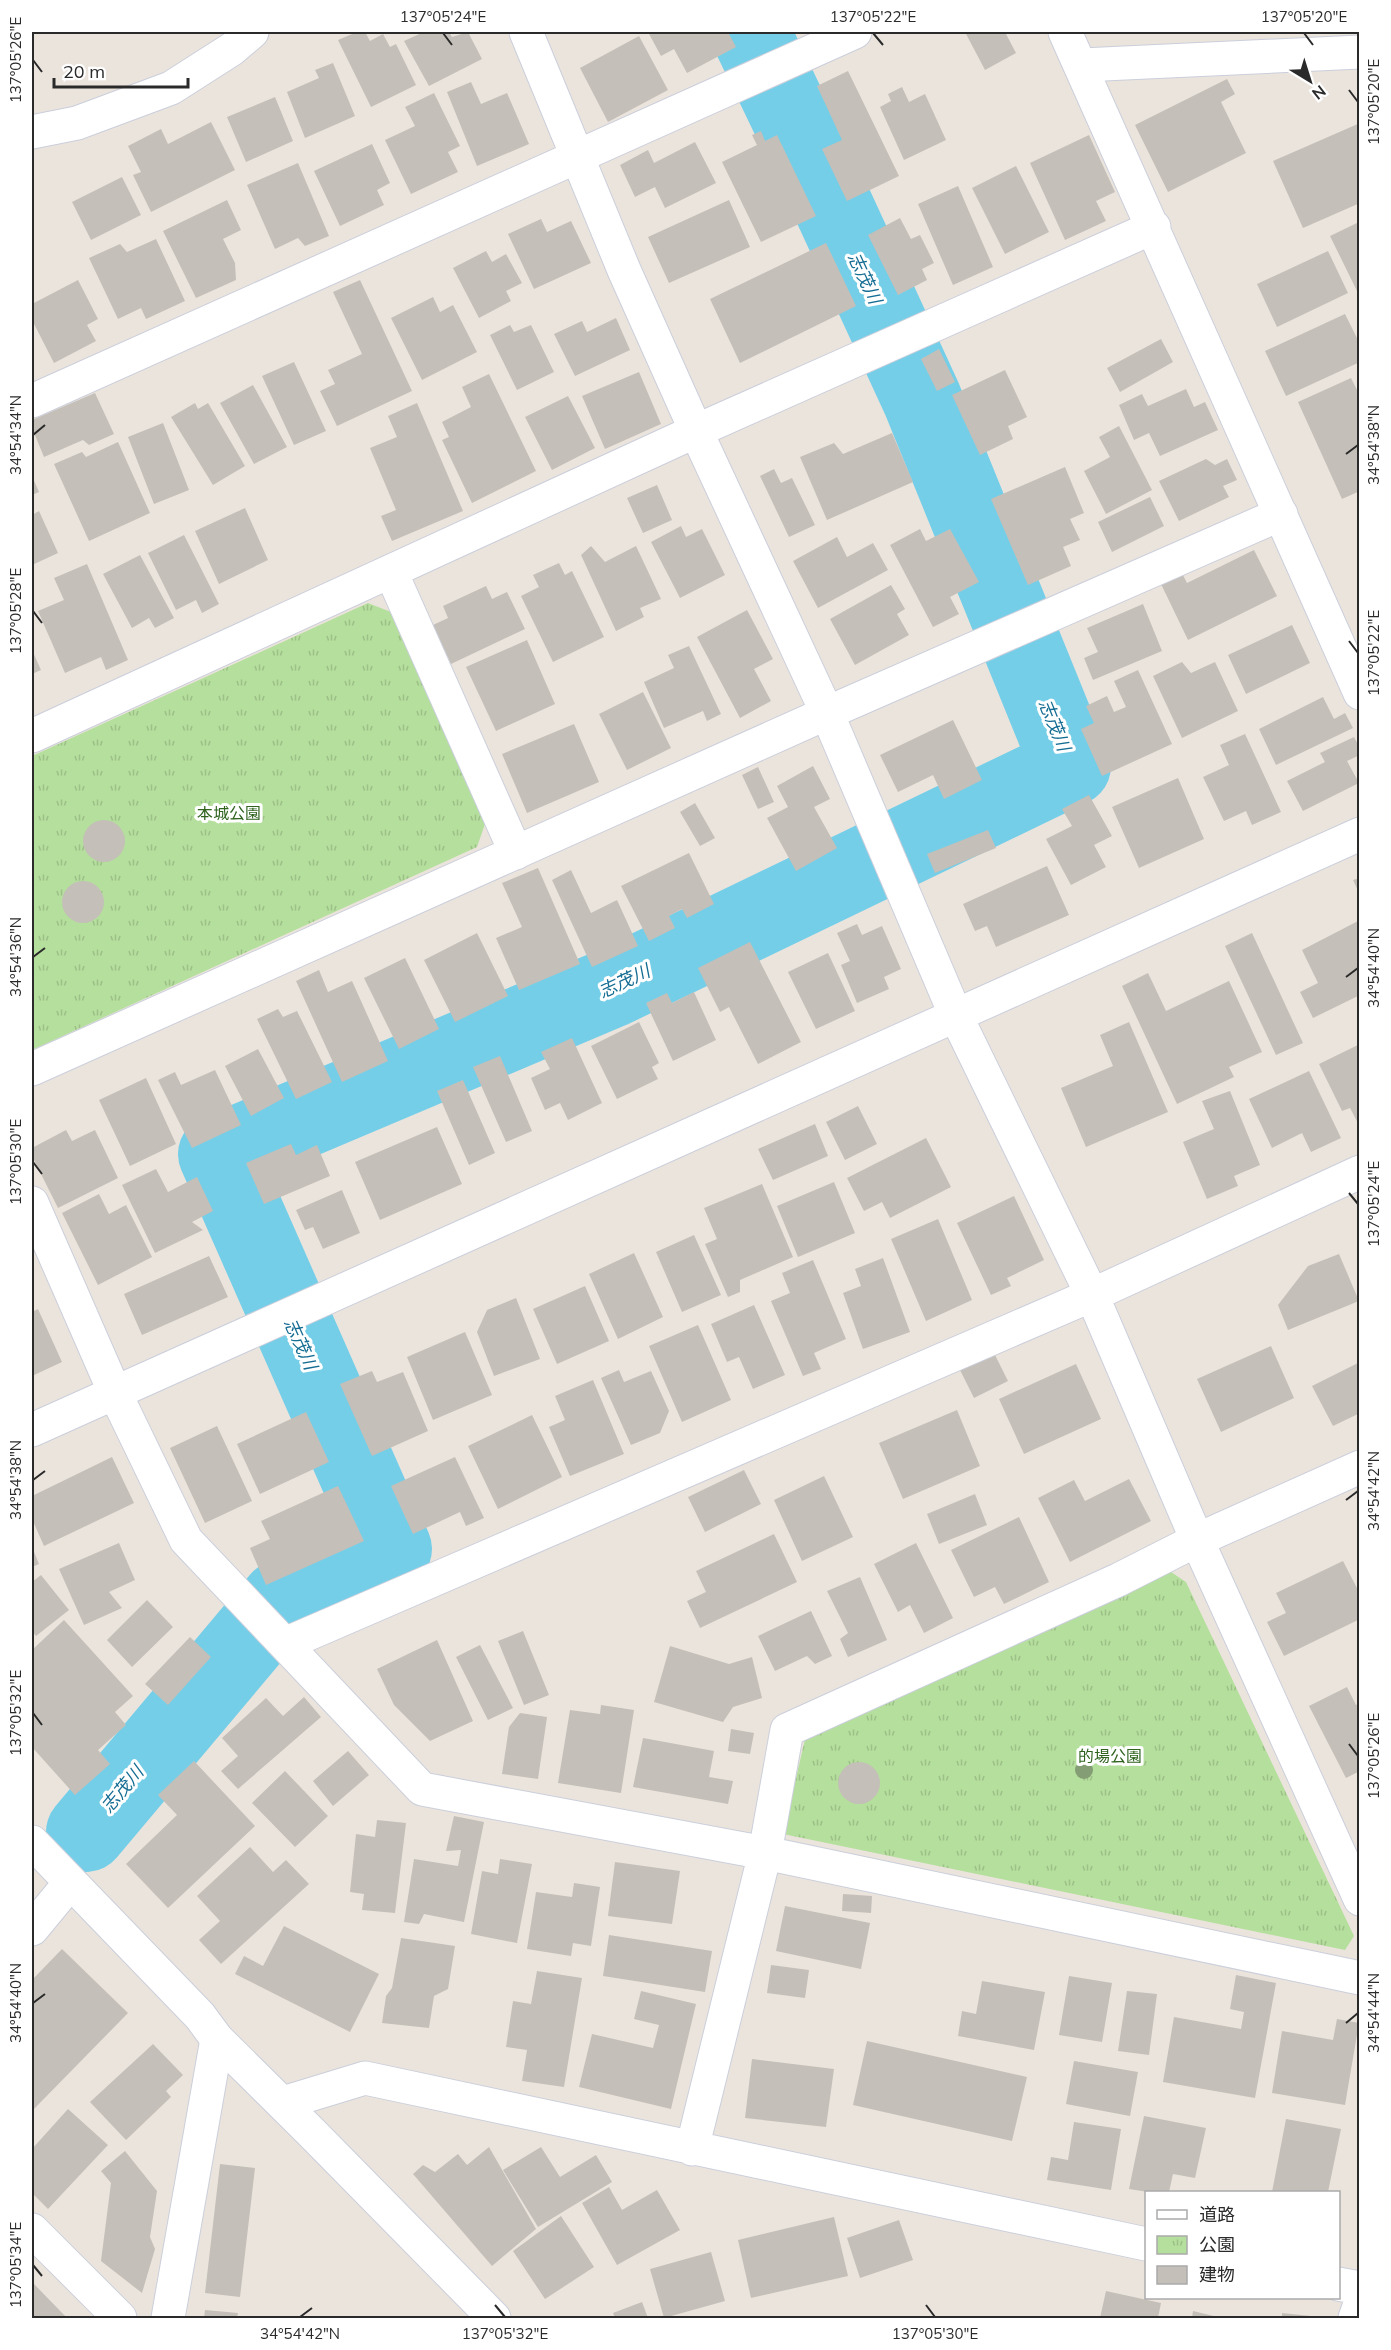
<svg xmlns="http://www.w3.org/2000/svg" width="1391" height="2350" viewBox="0 0 1391 2350" font-family="Mulish,'Noto Sans JP',sans-serif">
  <style>
    .park { fill: url(#park-tufts) }
    .lines { fill: none; stroke-linecap: round; stroke-linejoin: round }
    .river { stroke: #75cee8; stroke-width: 80 }
    .building { fill: #c4bfb8 }
    .minor-casing { stroke: #cbcfdb; stroke-width: 35 }
    .tertiary-casing { stroke: #cbcfdb; stroke-width: 35 }
    .minor { stroke: #fff; stroke-width: 33 }
    .tertiary { stroke: #fff; stroke-width: 33 }
    .tree { fill: #849d74 }
    .ticks { fill: none; stroke: #2a2a2a; stroke-width: 2 }
    .labels { text-anchor: middle; dominant-baseline: central; stroke-width: 6; stroke-linejoin: round; paint-order: stroke }
    .park-label { font-size: 16px; fill: #2f631e; stroke: #fff }
    .water-label { font-size: 18px; font-style: italic; fill: #156d93; stroke: #fff }
    .neatline { fill: none; stroke: #2a2a2a; stroke-width: 2 }
    .ticks-label { font-size: 15px; text-anchor: middle; fill: #2a2a2a }
  </style>
  <defs>
    <pattern id="park-tufts" width="24" height="20" patternUnits="userSpaceOnUse" patternTransform="scale(1.5)"><rect width="24" height="20" fill="#b5df9c"/><path d="M3 7l-1-3M5 7V3M7 7l1-3M15 17l-1-3M17 17v-4M19 17l1-3" fill="none" stroke="#9cc087"/></pattern>
  </defs>
  <rect width="100%" height="100%" fill="#ebe4dd"/>
  <path class="park" d="M368,603L391,612L485,824L477,847L32,1050V756Z
    M1171,1572L1186,1582L1354,1936L1345,1950L783,1834L806,1735Z"/>
  <g class="lines">
    <path class="river" d="M86,1832L281,1600L392,1549L218,1154L611,988L1071,766L922,399L823,184L750,32"/>
  </g>
  <path class="building" d="M357,32H365L370,41L383,34L390,47L396,44L416,85L371,107L338,40Z
    M424,32H449L452,37L468,32L482,59L429,86L404,41Z
    M648,32H728L736,47L687,73L674,49L661,56Z
    M965,32H1012L1006,34L1016,53L985,70Z
    M639,36L668,90L608,122L580,68Z
    M333,63L355,116L305,138L287,92L319,78L315,70Z
    M848,71L899,176L847,201L822,149L842,140L817,86Z
    M1227,79L1235,94L1221,102L1246,153L1168,192L1135,125Z
    M471,82L481,104L507,93L529,144L477,166L447,92Z
    M902,87L909,102L925,94L946,140L904,160L880,107L891,101L888,94Z
    M434,93L460,146L448,152L458,172L411,194L385,140L415,126L405,107Z
    M275,97L293,141L246,162L227,117Z
    M211,122L235,170L151,212L133,175L141,172L128,146L161,129L168,144Z
    M1360,123V203L1303,228L1273,161Z
    M761,131L765,141L777,135L816,216L761,242L722,162L757,145L752,135Z
    M1089,135L1115,192L1096,201L1106,221L1065,240L1030,163Z
    M695,142L716,183L665,208L655,187L635,197L620,165L648,150L654,163Z
    M372,144L390,183L377,190L384,205L340,226L314,171Z
    M298,163L329,236L305,246L298,238L275,249L247,185Z
    M1016,166L1049,232L1005,254L972,188Z
    M122,177L141,215L91,240L72,202Z
    M958,186L993,267L953,285L918,204Z
    M227,200L241,230L223,239L235,263L236,280L196,298L163,231Z
    M729,200L750,247L669,283L648,237Z
    M900,218L911,239L920,235L934,263L922,269L927,280L898,295L868,235Z
    M541,219L547,232L571,221L591,263L534,289L508,234Z
    M1357,223L1360,227V290L1357,291L1330,236Z
    M156,239L185,301L146,319L141,308L118,319L89,258L120,244L127,252Z
    M826,243L856,306L740,363L710,299Z
    M486,251L492,262L506,254L522,283L506,291L511,301L479,318L453,268Z
    M1328,251L1348,293L1277,327L1257,284Z
    M78,280L98,319L87,325L96,341L54,363L32,320V304Z
    M360,280L412,391L337,426L320,391L335,384L328,370L362,354L333,292Z
    M433,297L440,312L453,305L477,352L422,380L391,318Z
    M1345,314L1360,344V362L1286,396L1265,351Z
    M616,318L630,350L575,376L554,334L582,321L587,332Z
    M510,325L514,332L531,325L554,372L517,390L490,335Z
    M1161,339L1173,362L1120,392L1107,368Z
    M939,349L955,382L937,391L921,359Z
    M294,362L326,431L294,445L262,376Z
    M1005,370L1027,417L1008,426L1013,439L980,455L952,395Z
    M639,372L661,424L605,449L582,396Z
    M489,374L536,471L472,503L442,440L449,437L442,422L471,407L462,387Z
    M1351,378L1360,396V491L1342,499L1298,402Z
    M253,385L287,447L254,464L220,403Z
    M1186,389L1194,407L1205,402L1218,430L1160,456L1149,433L1134,440L1119,405L1142,394L1148,406Z
    M95,393L114,434L89,445L83,440L44,457L32,428V420Z
    M568,396L595,448L552,470L525,417Z
    M195,403L198,409L208,403L245,466L213,485L171,417Z
    M417,403L463,511L392,541L381,516L396,510L370,448L397,437L388,416Z
    M163,423L189,490L154,504L128,437Z
    M1119,426L1152,490L1106,514L1084,471L1110,457L1099,437Z
    M892,433L913,482L827,520L800,457L834,443L843,454Z
    M118,442L150,513L89,541L54,464L82,452L86,457Z
    M1206,459L1215,465L1227,459L1237,480L1223,486L1229,497L1179,521L1159,481Z
    M1065,467L1084,513L1070,519L1080,540L1063,547L1071,566L1028,585L991,499Z
    M774,469L781,483L792,478L815,525L789,537L760,476Z
    M32,476L39,492L32,495Z
    M657,485L672,520L643,533L627,498Z
    M1150,497L1164,526L1112,552L1098,522Z
    M245,508L268,560L219,584L195,531Z
    M39,511L58,553L32,565V515Z
    M681,526L686,537L702,529L725,575L680,598L651,542Z
    M920,529L926,541L950,529L979,582L950,597L959,614L933,627L890,545Z
    M184,535L219,604L202,613L196,600L176,610L148,553Z
    M837,537L847,557L873,543L888,570L818,608L793,561Z
    M591,546L605,562L636,546L661,599L640,608L644,617L616,631L581,555Z
    M1254,550L1277,596L1188,640L1161,584L1182,573L1187,583Z
    M140,555L174,618L155,628L149,618L132,628L103,574Z
    M559,563L565,575L572,571L604,637L553,662L521,596L539,587L533,575Z
    M87,564L128,660L106,670L101,657L65,673L38,611L64,600L54,578Z
    M891,585L905,609L897,614L909,635L855,665L830,619Z
    M486,586L492,599L507,592L525,629L451,664L433,625L448,618L443,606Z
    M1143,604L1162,651L1093,680L1084,658L1098,652L1087,628Z
    M747,610L773,659L754,669L771,701L740,718L697,637Z
    M1292,625L1310,663L1246,694L1228,655Z
    M527,640L555,704L496,731L466,667Z
    M689,646L721,714L707,721L703,711L664,728L644,682L674,668L668,655Z
    M32,650L41,670L32,674Z
    M1182,662L1191,673L1215,662L1238,711L1182,738L1153,676Z
    M1138,670L1172,744L1102,776L1081,729L1094,723L1086,706L1107,696L1114,712L1126,707L1114,681Z
    M643,692L671,748L627,770L599,714Z
    M1323,697L1334,719L1345,713L1353,728L1276,765L1259,729Z
    M953,720L982,780L944,799L933,775L898,792L880,755Z
    M574,724L599,782L527,813L502,754Z
    M1245,734L1281,812L1252,825L1246,811L1224,821L1203,777L1229,765L1220,745Z
    M1354,737L1360,748V755L1347,761L1359,783L1303,811L1287,781L1325,762L1320,753Z
    M813,766L830,799L814,807L837,848L796,871L767,818L788,807L777,786Z
    M758,767L774,802L758,809L742,775Z
    M1178,778L1204,839L1139,868L1112,807Z
    M1089,795L1112,836L1094,845L1106,867L1071,885L1046,839L1072,826L1062,809Z
    M695,803L715,838L700,846L680,812Z
    M83 841a21 21 0 1 1 42 0a21 21 0 1 1-42 0Z
    M988,830L996,848L935,873L927,854Z
    M689,853L714,904L687,918L682,909L669,916L675,928L649,941L621,886Z
    M1047,866L1069,915L996,947L987,926L975,931L963,904Z
    M538,868L580,964L519,990L496,938L522,927L502,883Z
    M571,870L591,913L617,900L638,946L592,967L552,880Z
    M1360,878V895L1353,880Z
    M62 902a21 21 0 1 1 42 0a21 21 0 1 1-42 0Z
    M1360,920V995L1313,1018L1300,992L1318,983L1302,950Z
    M857,924L862,935L882,926L901,969L884,977L889,989L857,1003L841,965L850,961L837,933Z
    M477,933L508,996L455,1022L424,960Z
    M1252,933L1303,1043L1276,1055L1225,946Z
    M750,942L801,1042L758,1064L729,1007L720,1012L698,968Z
    M828,953L855,1011L816,1029L788,972Z
    M405,958L439,1029L399,1049L364,978Z
    M319,970L328,992L352,981L388,1061L342,1082L296,981Z
    M1148,973L1166,1011L1229,981L1262,1052L1229,1067L1234,1077L1177,1104L1122,986Z
    M694,992L716,1040L673,1061L646,1003L667,993L672,1003Z
    M278,1009L283,1017L297,1011L332,1082L296,1099L257,1019Z
    M639,1022L659,1063L652,1067L658,1079L617,1099L591,1046Z
    M1129,1022L1168,1112L1086,1147L1061,1088L1113,1066L1100,1035Z
    M572,1038L602,1103L568,1120L560,1103L545,1110L531,1078L550,1069L541,1052Z
    M1360,1044V1127L1350,1108L1342,1111L1319,1064Z
    M258,1049L284,1098L251,1116L225,1066Z
    M500,1056L532,1131L506,1142L473,1067Z
    M215,1070L241,1125L192,1148L158,1080L175,1072L181,1085Z
    M1309,1071L1341,1138L1311,1152L1302,1133L1272,1148L1249,1099Z
    M146,1078L176,1144L130,1166L99,1100Z
    M463,1080L495,1153L469,1165L437,1091Z
    M1230,1091L1260,1165L1234,1176L1238,1186L1207,1199L1183,1142L1214,1129L1202,1101Z
    M858,1106L877,1144L845,1160L826,1122Z
    M815,1124L828,1156L773,1180L758,1149Z
    M437,1127L462,1184L380,1220L355,1162Z
    M66,1130L72,1141L95,1130L118,1178L58,1208L32,1156V1148Z
    M926,1138L951,1187L890,1218L882,1202L864,1211L847,1178Z
    M291,1144L296,1155L317,1145L330,1176L264,1204L246,1163Z
    M156,1169L168,1192L197,1177L213,1211L192,1222L203,1230L155,1253L122,1185Z
    M834,1182L855,1233L798,1257L777,1206Z
    M762,1184L793,1257L740,1280V1292L728,1297L705,1244L717,1239L704,1208Z
    M342,1190L360,1233L323,1249L313,1227L305,1230L296,1210Z
    M99,1194L109,1214L126,1205L152,1257L98,1285L62,1213Z
    M1014,1196L1044,1260L1007,1278L1011,1286L991,1295L957,1223Z
    M938,1219L972,1300L926,1321L891,1239Z
    M694,1235L721,1295L682,1312L656,1252Z
    M634,1253L663,1317L618,1339L589,1274Z
    M1339,1254L1359,1301L1288,1330L1278,1305L1308,1266Z
    M209,1256L228,1297L142,1335L124,1294Z
    M883,1258L910,1332L863,1349L843,1293L861,1286L855,1269Z
    M813,1260L846,1339L814,1353L821,1369L803,1376L771,1301L790,1293L782,1273Z
    M585,1286L609,1341L557,1364L533,1309Z
    M516,1298L540,1359L494,1376L477,1332L487,1310Z
    M754,1305L785,1375L753,1389L739,1357L727,1362L711,1324Z
    M38,1309L62,1362L32,1376V1312Z
    M698,1325L731,1400L682,1422L649,1346Z
    M465,1332L492,1395L433,1420L407,1357Z
    M1271,1346L1294,1398L1221,1432L1197,1379Z
    M992,1349L1008,1381L974,1398L958,1366Z
    M1360,1362V1413L1333,1426L1312,1386Z
    M1076,1364L1101,1419L1024,1454L999,1399Z
    M619,1370L624,1382L651,1371L669,1411L660,1433L631,1445L601,1378Z
    M372,1371L377,1382L403,1372L428,1431L372,1456L340,1384Z
    M593,1380L624,1454L570,1476L549,1427L565,1420L555,1396Z
    M957,1410L980,1466L903,1499L879,1443Z
    M306,1412L329,1462L260,1494L237,1444Z
    M532,1415L562,1477L498,1509L468,1446Z
    M217,1426L252,1501L205,1523L170,1448Z
    M112,1457L134,1503L44,1546L32,1519V1496Z
    M455,1457L484,1518L466,1526L460,1512L413,1534L391,1486Z
    M744,1470L761,1504L705,1532L688,1497Z
    M824,1476L853,1537L802,1561L774,1500Z
    M1129,1479L1151,1521L1070,1562L1038,1498L1074,1480L1085,1501Z
    M338,1486L364,1541L266,1585L250,1548L270,1539L261,1521Z
    M975,1494L987,1525L939,1544L927,1514Z
    M1019,1517L1049,1582L1004,1604L995,1587L974,1597L951,1550Z
    M774,1534L797,1582L700,1628L687,1601L706,1592L696,1571Z
    M119,1543L135,1580L109,1592L122,1608L84,1625L59,1569Z
    M916,1543L953,1618L924,1633L910,1605L898,1612L874,1564Z
    M32,1547L39,1564L32,1567Z
    M1343,1561L1360,1594V1619L1284,1656L1267,1622L1286,1613L1276,1593Z
    M41,1575L69,1610L36,1636L32,1631V1582Z
    M860,1577L887,1640L848,1657L840,1639L848,1633L827,1591Z
    M147,1600L173,1627L132,1667L107,1640Z
    M811,1611L832,1656L815,1664L807,1656L775,1671L758,1636Z
    M64,1620L133,1696L115,1712L126,1725L98,1750L110,1764L75,1795L32,1747V1650Z
    M523,1631L549,1695L524,1705L498,1641Z
    M190,1637L211,1657L168,1705L145,1684Z
    M437,1640L473,1721L430,1741L394,1705L377,1669Z
    M480,1645L513,1708L488,1720L456,1657Z
    M670,1646L729,1664L752,1657L762,1698L733,1707L723,1722L654,1702Z
    M1347,1687L1356,1705L1360,1703V1771L1346,1778L1309,1706Z
    M304,1697L321,1717L238,1789L221,1771L238,1756L222,1738L266,1698L283,1716Z
    M601,1705L634,1710L621,1793L558,1783L570,1710L600,1714Z
    M520,1713L547,1717L538,1779L502,1774L509,1727Z
    M731,1729L754,1733L750,1754L728,1751Z
    M643,1738L714,1751L709,1777L733,1781L728,1804L633,1787Z
    M348,1751L369,1775L333,1806L313,1781Z
    M194,1761L255,1826L168,1908L126,1864L177,1815L158,1795Z
    M838 1783a21 21 0 1 1 42 0a21 21 0 1 1-42 0Z
    M285,1771L328,1816L295,1847L252,1803Z
    M454,1816L484,1822L464,1922L424,1914L419,1924L404,1922L414,1859L458,1866L461,1850L446,1851Z
    M377,1820L406,1823L395,1913L362,1910L364,1894L350,1892L356,1834L375,1837Z
    M250,1847L273,1872L286,1860L309,1884L221,1964L199,1940L220,1921L197,1896Z
    M500,1859L532,1864L517,1943L471,1934L482,1871L498,1874Z
    M615,1862L680,1871L672,1924L608,1916Z
    M574,1883L600,1887L591,1946L573,1943L571,1956L527,1949L536,1892L572,1897Z
    M843,1894L872,1896L871,1913L842,1911Z
    M785,1906L870,1923L861,1969L776,1951Z
    M284,1926L379,1974L350,2032L235,1974L244,1956L263,1966Z
    M609,1935L712,1951L705,1992L603,1976Z
    M401,1938L455,1946L448,1989L434,1996L429,2028L382,2023L386,1996L392,1988Z
    M62,1949L128,2013L32,2111V1980Z
    M771,1965L809,1970L805,1998L767,1993Z
    M537,1971L582,1978L564,2087L522,2081L527,2050L506,2047L513,2001L531,2004Z
    M1236,1975L1276,1983L1255,2098L1163,2082L1174,2017L1241,2029L1244,2012L1230,2009Z
    M1069,1976L1112,1983L1102,2042L1059,2035Z
    M982,1981L1045,1992L1034,2050L958,2036L962,2011L976,2014Z
    M641,1991L696,2004L671,2109L579,2087L592,2034L653,2048L659,2025L634,2019Z
    M1127,1991L1157,1994L1149,2055L1118,2051Z
    M1337,2019L1359,2023L1345,2105L1272,2093L1282,2031L1333,2040Z
    M867,2041L1027,2077L1012,2141L853,2105Z
    M153,2044L183,2075L166,2091L171,2097L126,2140L90,2102Z
    M752,2059L834,2069L826,2127L745,2118Z
    M1074,2061L1138,2072L1130,2116L1066,2104Z
    M68,2109L108,2145L48,2209L32,2193V2149Z
    M1144,2116L1206,2128L1195,2178L1173,2174L1169,2192H1148L1129,2189Z
    M1286,2119L1341,2129L1328,2192H1272Z
    M1074,2122L1121,2129L1111,2190L1047,2180L1051,2157L1068,2160Z
    M489,2147L536,2229L492,2266L413,2174L423,2165L435,2172L458,2154L467,2165Z
    M541,2147L560,2177L596,2155L612,2182L538,2227L503,2170Z
    M125,2151L157,2191L150,2237L155,2249L142,2293L101,2261L111,2183L101,2171Z
    M220,2164L255,2168L240,2297L205,2293Z
    M609,2187L622,2210L657,2190L680,2230L617,2265L582,2203Z
    M561,2216L594,2267L545,2299L513,2251Z
    M834,2217L848,2276L751,2298L738,2240Z
    M899,2220L913,2260L860,2278L847,2238Z
    M711,2252L725,2301L664,2318L650,2269Z
    M34,2284L67,2318H32V2286Z
    M1106,2291L1161,2303L1158,2318H1100Z
    M642,2302L648,2318H615L613,2313Z
    M205,2310L238,2313L237,2318H204Z
    M1193,2311L1222,2318H1192Z
    M1282,2313L1320,2317V2318H1282Z"/>
  <g class="lines">
    <g class="minor-casing">
      <path id="minor" d="M526,32L624,270L696,431L827,713L956,1016L1092,1295L1197,1540L1360,1899
        M1065,32L1360,693
        M1082,65L1360,52
        M32,132L77,123L171,88L232,49L252,32
        M32,401L855,32
        M391,572L516,853
        M32,736L696,431L1154,227
        M32,1069L827,713L1281,514
        M32,1203L115,1393L186,1540L422,1789L765,1853L1360,1978
        M285,1644L1092,1295L1360,1172
        M32,1929L70,1883
        M283,2103L365,2078L1146,2244
        M692,2149L765,1853L787,1730L1118,1580L1197,1540L1360,1467
        M32,2230L120,2318
        M1338,2284L1360,2288
        M168,2318L217,2039
        M1355,2318L1360,2304"/>
    </g>
    <g class="tertiary-casing">
      <path id="tertiary" d="M32,1430L1360,834
        M32,1842L200,2016L217,2039L311,2132L494,2318"/>
    </g>
    <use href="#minor" class="minor"/>
    <use href="#tertiary" class="tertiary"/>
  </g>
  <circle class="tree" cx="1084" cy="1770" r="9"/>
  <path class="ticks" d="M443,33L452,45M873,33L883,45M1304,33L1313,45M33,60L42,72M1349,90L1358,102M33,435L45,425M1346,454L1358,445M33,611L42,623M1349,641L1358,653M33,957L45,948M1346,977L1358,968M33,1162L42,1174M1349,1193L1358,1204M33,1480L45,1471M1346,1500L1358,1491M33,1713L42,1725M1349,1744L1358,1756M33,2003L45,1994M1346,2023L1358,2013M33,2265L42,2276M495,2305L505,2317M926,2305L935,2317M300,2317L312,2308"/>
  <g class="labels">
    <g class="park-label">
      <text x="229" y="813">本城公園</text>
      <text x="1110" y="1756">的場公園</text>
    </g>
    <g class="water-label">
      <text transform="translate(865 278) rotate(65)">志茂川</text>
      <text transform="translate(1055 725) rotate(68)">志茂川</text>
      <text transform="translate(624 981) rotate(-25)">志茂川</text>
      <text transform="translate(301 1344) rotate(66)">志茂川</text>
      <text transform="translate(122 1789) rotate(-50)">志茂川</text>
    </g>
  </g>
  <rect width="1391" height="2350" fill="none" stroke="#ffffff" stroke-width="66"/>
  <rect x="1145" y="2191" width="195" height="108" fill="#ffffff" stroke="#aaaaaa" stroke-width="1.5"/>
  <rect x="1157" y="2210" width="30" height="9" fill="#ffffff" stroke="#aaaaaa" stroke-width="1.5"/>
  <text x="1199" y="2221" font-size="18" fill="#2a2a2a">道路</text>
  <rect x="1157" y="2236" width="30" height="18" fill="url(#park-tufts)" stroke="#aaaaaa" stroke-width="1.5"/>
  <text x="1199" y="2251" font-size="18" fill="#2a2a2a">公園</text>
  <rect x="1157" y="2266" width="30" height="18" fill="#c4bfb8" stroke="#aaaaaa" stroke-width="1.5"/>
  <text x="1199" y="2281" font-size="18" fill="#2a2a2a">建物</text>
  <g transform="translate(1310 81) rotate(142)" stroke="#ffffff" stroke-width="4.5" paint-order="stroke">
  <path d="M0-4.5L10 22L0 15L-10 22Z" fill="#2a2a2a"/>
  <text y="-9" font-size="16" font-weight="bold" text-anchor="middle" fill="#2a2a2a">N</text>
  </g>
  <path d="M54 78v9h134v-9" fill="none" stroke="#2a2a2a" stroke-width="3"/>
  <text x="63" y="78" font-size="18" fill="#2a2a2a" stroke="#ffffff" stroke-width="4.5" paint-order="stroke">20 m</text>
  <rect x="33" y="33" width="1325" height="2284" class="neatline"/>
  <g class="ticks-label">
    <text x="443" y="22">137°05'24"E</text>
    <text x="873" y="22">137°05'22"E</text>
    <text x="1304" y="22">137°05'20"E</text>
    <text transform="translate(16 60) rotate(-90)" y="5">137°05'26"E</text>
    <text transform="translate(1374 102) rotate(-90)" y="5">137°05'20"E</text>
    <text transform="translate(16 435) rotate(-90)" y="5">34°54'34"N</text>
    <text transform="translate(1374 445) rotate(-90)" y="5">34°54'38"N</text>
    <text transform="translate(16 611) rotate(-90)" y="5">137°05'28"E</text>
    <text transform="translate(1374 653) rotate(-90)" y="5">137°05'22"E</text>
    <text transform="translate(16 957) rotate(-90)" y="5">34°54'36"N</text>
    <text transform="translate(1374 968) rotate(-90)" y="5">34°54'40"N</text>
    <text transform="translate(16 1162) rotate(-90)" y="5">137°05'30"E</text>
    <text transform="translate(1374 1204) rotate(-90)" y="5">137°05'24"E</text>
    <text transform="translate(16 1480) rotate(-90)" y="5">34°54'38"N</text>
    <text transform="translate(1374 1491) rotate(-90)" y="5">34°54'42"N</text>
    <text transform="translate(16 1713) rotate(-90)" y="5">137°05'32"E</text>
    <text transform="translate(1374 1756) rotate(-90)" y="5">137°05'26"E</text>
    <text transform="translate(16 2003) rotate(-90)" y="5">34°54'40"N</text>
    <text transform="translate(1374 2013) rotate(-90)" y="5">34°54'44"N</text>
    <text transform="translate(16 2265) rotate(-90)" y="5">137°05'34"E</text>
    <text x="300" y="2339">34°54'42"N</text>
    <text x="505" y="2339">137°05'32"E</text>
    <text x="935" y="2339">137°05'30"E</text>
  </g>
</svg>
